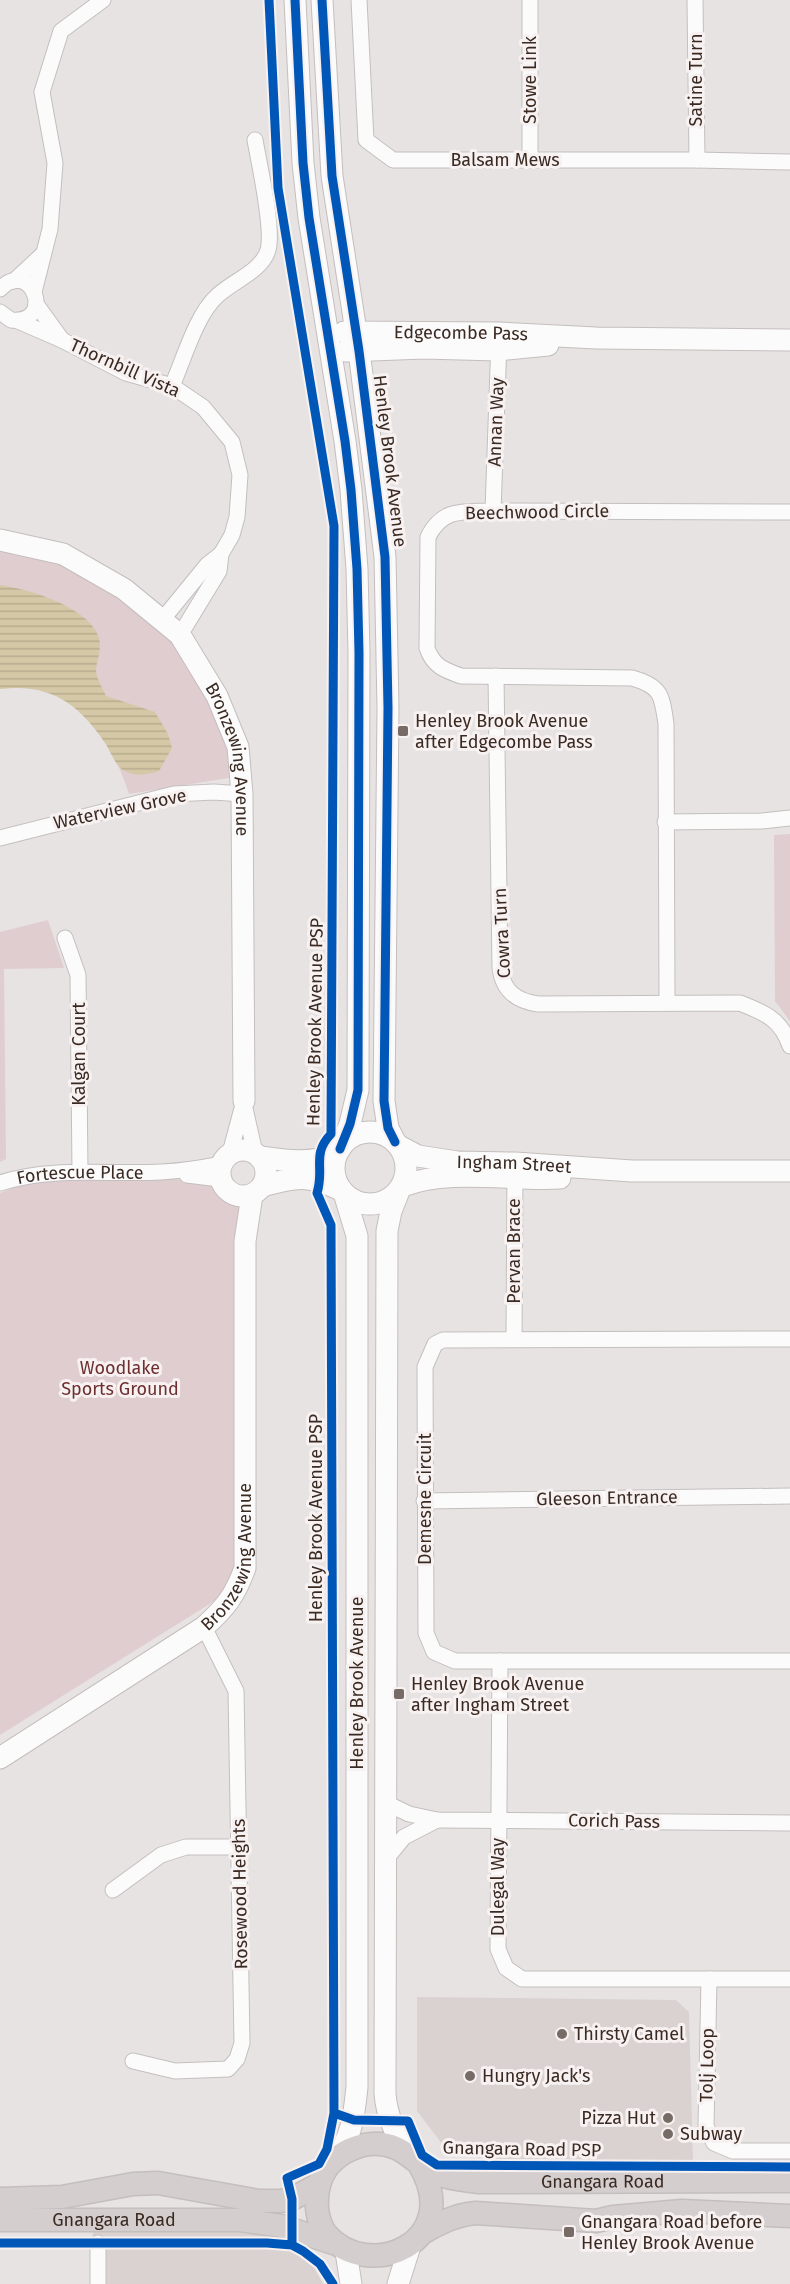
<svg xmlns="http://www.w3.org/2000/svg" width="790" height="2284" viewBox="0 0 790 2284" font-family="'Fira Sans',sans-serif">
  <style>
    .built { fill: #d9d2d1 }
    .green { fill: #e0cdcf }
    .water { fill: url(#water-rules) }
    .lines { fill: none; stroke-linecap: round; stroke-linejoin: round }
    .street-casing { stroke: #c4bfbf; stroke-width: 17 }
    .secondary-casing { stroke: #c4bebd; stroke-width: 23 }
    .primary-casing { stroke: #c4bebc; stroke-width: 25 }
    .street { stroke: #fcfbfb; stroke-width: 15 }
    .secondary { stroke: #fcfbfb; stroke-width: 21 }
    .primary { stroke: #d4cfce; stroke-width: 22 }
    .cycleway-casing { stroke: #f7f1f1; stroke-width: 13 }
    .cycleway { stroke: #0057b8; stroke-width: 9 }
    .poi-dot { fill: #776b66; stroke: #f7f1f1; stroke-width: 2 }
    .labels { text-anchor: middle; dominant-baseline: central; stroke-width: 6; stroke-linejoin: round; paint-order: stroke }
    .street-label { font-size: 18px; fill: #3a2a22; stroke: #f7f1f1 }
    .poi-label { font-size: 18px; fill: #3a2a22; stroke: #f7f1f1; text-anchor: start }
    .park-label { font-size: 18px; fill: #6e2f30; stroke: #f7f1f1 }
  </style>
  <defs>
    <pattern id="water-rules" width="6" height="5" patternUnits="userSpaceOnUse" patternTransform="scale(1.5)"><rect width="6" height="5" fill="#d4c8a6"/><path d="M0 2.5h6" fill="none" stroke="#b7ac8f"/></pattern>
  </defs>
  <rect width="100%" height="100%" fill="#e8e3e3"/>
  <path class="built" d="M417,1997L676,2000L689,2012L693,2161L489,2160L446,2149L417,2111Z
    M93,2220L266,2231L301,2243L323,2284H92Z"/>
  <path class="green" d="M0,546L56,558L138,603L188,657L223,720L235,777L129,794C118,758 90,706 51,693C34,687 18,687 0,689Z
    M790,834V1021L775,1001L774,835Z
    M48,920L64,968L4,969L6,1159L0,1162V932Z
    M77,1178L200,1180L225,1186L240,1199L241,1558L224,1595L0,1735V1193L27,1182Z"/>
  <path class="water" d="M0,585C28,589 90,607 99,638C102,651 97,658 96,670C96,678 103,689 106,696L155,712L168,734L172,748L159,771C146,775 135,777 123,770C115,765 110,750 105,743C78,703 50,683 0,689Z"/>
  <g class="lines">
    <g class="street-casing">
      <g id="street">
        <path d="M359,0L366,140L393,160H697L790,162"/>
        <path d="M530,0V160"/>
        <path d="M695,0L697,160"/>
        <path d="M14,281L43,254"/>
        <path d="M0,289C31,257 57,324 11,320L0,312"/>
        <path d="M34,292L50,229L55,163L42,92L61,31L103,0"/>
        <path d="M36,304L62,340"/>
        <path d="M18,321L62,340L126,373L172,386L203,407L232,442L240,475L237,517L232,535L221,554L219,571L180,635"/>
        <path d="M172,386C184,359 196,315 217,296C233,281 262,271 268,250C274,229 259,163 255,140"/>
        <path d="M493,511L499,340"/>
        <path d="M162,620L207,565L221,554"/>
        <path d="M496,676L500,968C503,991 516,1001 538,1004L740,1003C765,1013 781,1019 790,1046"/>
        <path d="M665,822L762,821L790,818"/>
        <path d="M0,838L174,794L214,792L242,794"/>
        <path d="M65,938L78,975L80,1172"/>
        <path d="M667,1001L666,724C662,695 661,686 632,678L461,676C444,670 433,666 427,648L428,537C443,507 464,512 493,511L790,512"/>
        <path d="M244,1104L255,1153"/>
        <path d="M230,1153L244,1101"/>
        <path d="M187,1175L220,1179"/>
        <path id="s1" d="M0,1183C52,1166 108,1175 161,1172C181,1171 201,1168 221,1164"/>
        <path d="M514,1339L515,1169"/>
        <path d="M790,1339L443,1340L435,1344L425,1367L426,1633L434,1652L455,1661H790"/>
        <path d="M424,1501L790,1496"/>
        <path d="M500,1661L498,1949L506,1968L522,1979H790"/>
        <path d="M386,1803L409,1814L437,1820L790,1823"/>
        <path d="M386,1859L404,1837L437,1820"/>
        <path d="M113,1890L161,1855L186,1847H239"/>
        <path d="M709,1979L706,2126L714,2143L733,2151H790"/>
        <path d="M133,2061L175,2071L228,2069L237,2059L242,2043L236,1691L204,1627"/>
        <path d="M98,2284V2243"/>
      </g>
    </g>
    <g class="secondary-casing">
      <g id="secondary">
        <path d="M295,0L303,163L309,218L345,441L351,490L357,569L359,653L358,1090L350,1124L340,1149"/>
        <path d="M322,0L332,176L359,351L385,557L388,708L384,1101L388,1128L395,1142"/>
        <path id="s2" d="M344,332L499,333L596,338L790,340"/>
        <path d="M346,351L424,348L498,350L548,345"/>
        <path id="s3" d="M0,540L63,554L124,589L180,635L217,696L238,747L242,794L244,1101"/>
        <circle cx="370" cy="1168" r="36"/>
        <path id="s4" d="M399,1146L418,1156L457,1162L515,1163L632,1171H790"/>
        <circle cx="243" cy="1173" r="23"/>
        <path d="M260,1157C287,1161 311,1164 337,1154"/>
        <path d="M263,1186C298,1176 308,1175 341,1190"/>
        <path d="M403,1186C450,1168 510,1181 560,1178"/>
        <path d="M399,1191L391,1211L387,1231L385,2094C387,2118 396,2137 410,2156"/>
        <path id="s5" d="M0,1758L204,1627C225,1608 235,1596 245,1568V1241L252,1195"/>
        <path d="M333,2161C352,2139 354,2116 357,2087V1236L344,1193"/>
        <path d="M346,2252L351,2284"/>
        <path d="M398,2284L409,2249"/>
      </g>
    </g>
    <g class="primary-casing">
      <g id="primary">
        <path id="s6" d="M420,2166C464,2241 370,2284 326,2234C316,2220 315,2201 319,2185C327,2154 366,2135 396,2148C410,2154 420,2167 434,2173C448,2179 464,2180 479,2182L790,2181"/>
        <path d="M0,2199L62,2197L133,2184L158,2183L259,2201H281L292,2199L319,2184"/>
        <path id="s7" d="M0,2220H240L282,2226L333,2243"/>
        <path d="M424,2232C442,2222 455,2215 476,2213L596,2221L613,2217L682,2211L790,2216"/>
      </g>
    </g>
    <use href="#street" class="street"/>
    <use href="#secondary" class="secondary"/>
    <use href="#primary" class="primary"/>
    <g class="cycleway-casing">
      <path id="cycleway" d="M269,0L278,188L334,526L331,1134C311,1155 325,1168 317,1193L331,1225L334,2113
        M295,0L303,163L309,218L345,441L351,490L357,569L359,653L358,1090L350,1124L340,1149
        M322,0L332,176L359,351L385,557L388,708L384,1101L388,1128L395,1142
        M0,2243H267L292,2245L303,2251L320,2264L333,2284
        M292,2245V2199L287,2178L319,2164L327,2149L334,2113L354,2120L408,2121L422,2155L437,2165L790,2167"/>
    </g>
    <use href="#cycleway" class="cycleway"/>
  </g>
  <g class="poi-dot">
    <rect x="397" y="725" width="12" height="12" rx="3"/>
    <rect x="393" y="1688" width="12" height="12" rx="3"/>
    <circle cx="562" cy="2034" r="6"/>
    <circle cx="470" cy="2076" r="6"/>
    <circle cx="668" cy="2118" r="6"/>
    <circle cx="668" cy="2134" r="6"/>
    <rect x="563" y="2226" width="12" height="12" rx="3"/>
  </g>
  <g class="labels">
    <g class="street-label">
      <text transform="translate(530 80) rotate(-90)">Stowe Link</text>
      <text transform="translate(696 80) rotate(-90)">Satine Turn</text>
      <text x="505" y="160">Balsam Mews</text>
      <text stroke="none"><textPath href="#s2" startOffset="117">Edgecombe Pass</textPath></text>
      <text transform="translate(125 368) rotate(24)">Thornbill Vista</text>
      <text transform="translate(496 422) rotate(-88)">Annan Way</text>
      <text transform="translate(390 461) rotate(83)">Henley Brook Avenue</text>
      <text transform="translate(537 512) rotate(-1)">Beechwood Circle</text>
      <text stroke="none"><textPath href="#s3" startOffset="344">Bronzewing Avenue</textPath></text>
      <text transform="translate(120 809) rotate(-12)">Waterview Grove</text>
      <text transform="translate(502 933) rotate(-93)">Cowra Turn</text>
      <text transform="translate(315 1022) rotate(-89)">Henley Brook Avenue PSP</text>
      <text transform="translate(79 1054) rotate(-90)">Kalgan Court</text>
      <text stroke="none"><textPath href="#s4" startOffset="118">Ingham Street</textPath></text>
      <text stroke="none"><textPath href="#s1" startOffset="81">Fortescue Place</textPath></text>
      <text transform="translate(514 1251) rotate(-90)">Pervan Brace</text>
      <text transform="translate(607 1498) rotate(-1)">Gleeson Entrance</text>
      <text transform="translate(425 1499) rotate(-90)">Demesne Circuit</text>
      <text transform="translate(316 1518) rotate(-90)">Henley Brook Avenue PSP</text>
      <text stroke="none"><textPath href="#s5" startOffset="321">Bronzewing Avenue</textPath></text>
      <text transform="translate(357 1683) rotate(-90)">Henley Brook Avenue</text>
      <text transform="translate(614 1821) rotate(1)">Corich Pass</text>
      <text transform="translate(498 1887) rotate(-90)">Dulegal Way</text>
      <text transform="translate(240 1894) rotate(-91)">Rosewood Heights</text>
      <text transform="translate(707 2065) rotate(-89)">Tolj Loop</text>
      <text transform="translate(522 2149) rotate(1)">Gnangara Road PSP</text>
      <text stroke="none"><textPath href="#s6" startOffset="542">Gnangara Road</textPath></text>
      <text stroke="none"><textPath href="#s7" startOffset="114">Gnangara Road</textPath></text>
    </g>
    <g class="poi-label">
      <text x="415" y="721">Henley Brook Avenue<tspan x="415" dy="21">after Edgecombe Pass</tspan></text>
      <text x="411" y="1684">Henley Brook Avenue<tspan x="411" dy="21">after Ingham Street</tspan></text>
      <text x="574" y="2034">Thirsty Camel</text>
      <text x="482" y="2076">Hungry Jack's</text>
      <text x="656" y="2118" text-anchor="end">Pizza Hut</text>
      <text x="680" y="2134">Subway</text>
      <text x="581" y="2222">Gnangara Road before<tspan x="581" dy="21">Henley Brook Avenue</tspan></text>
    </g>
    <g class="park-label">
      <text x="120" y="1368">Woodlake<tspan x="120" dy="21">Sports Ground</tspan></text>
    </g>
  </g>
</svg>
